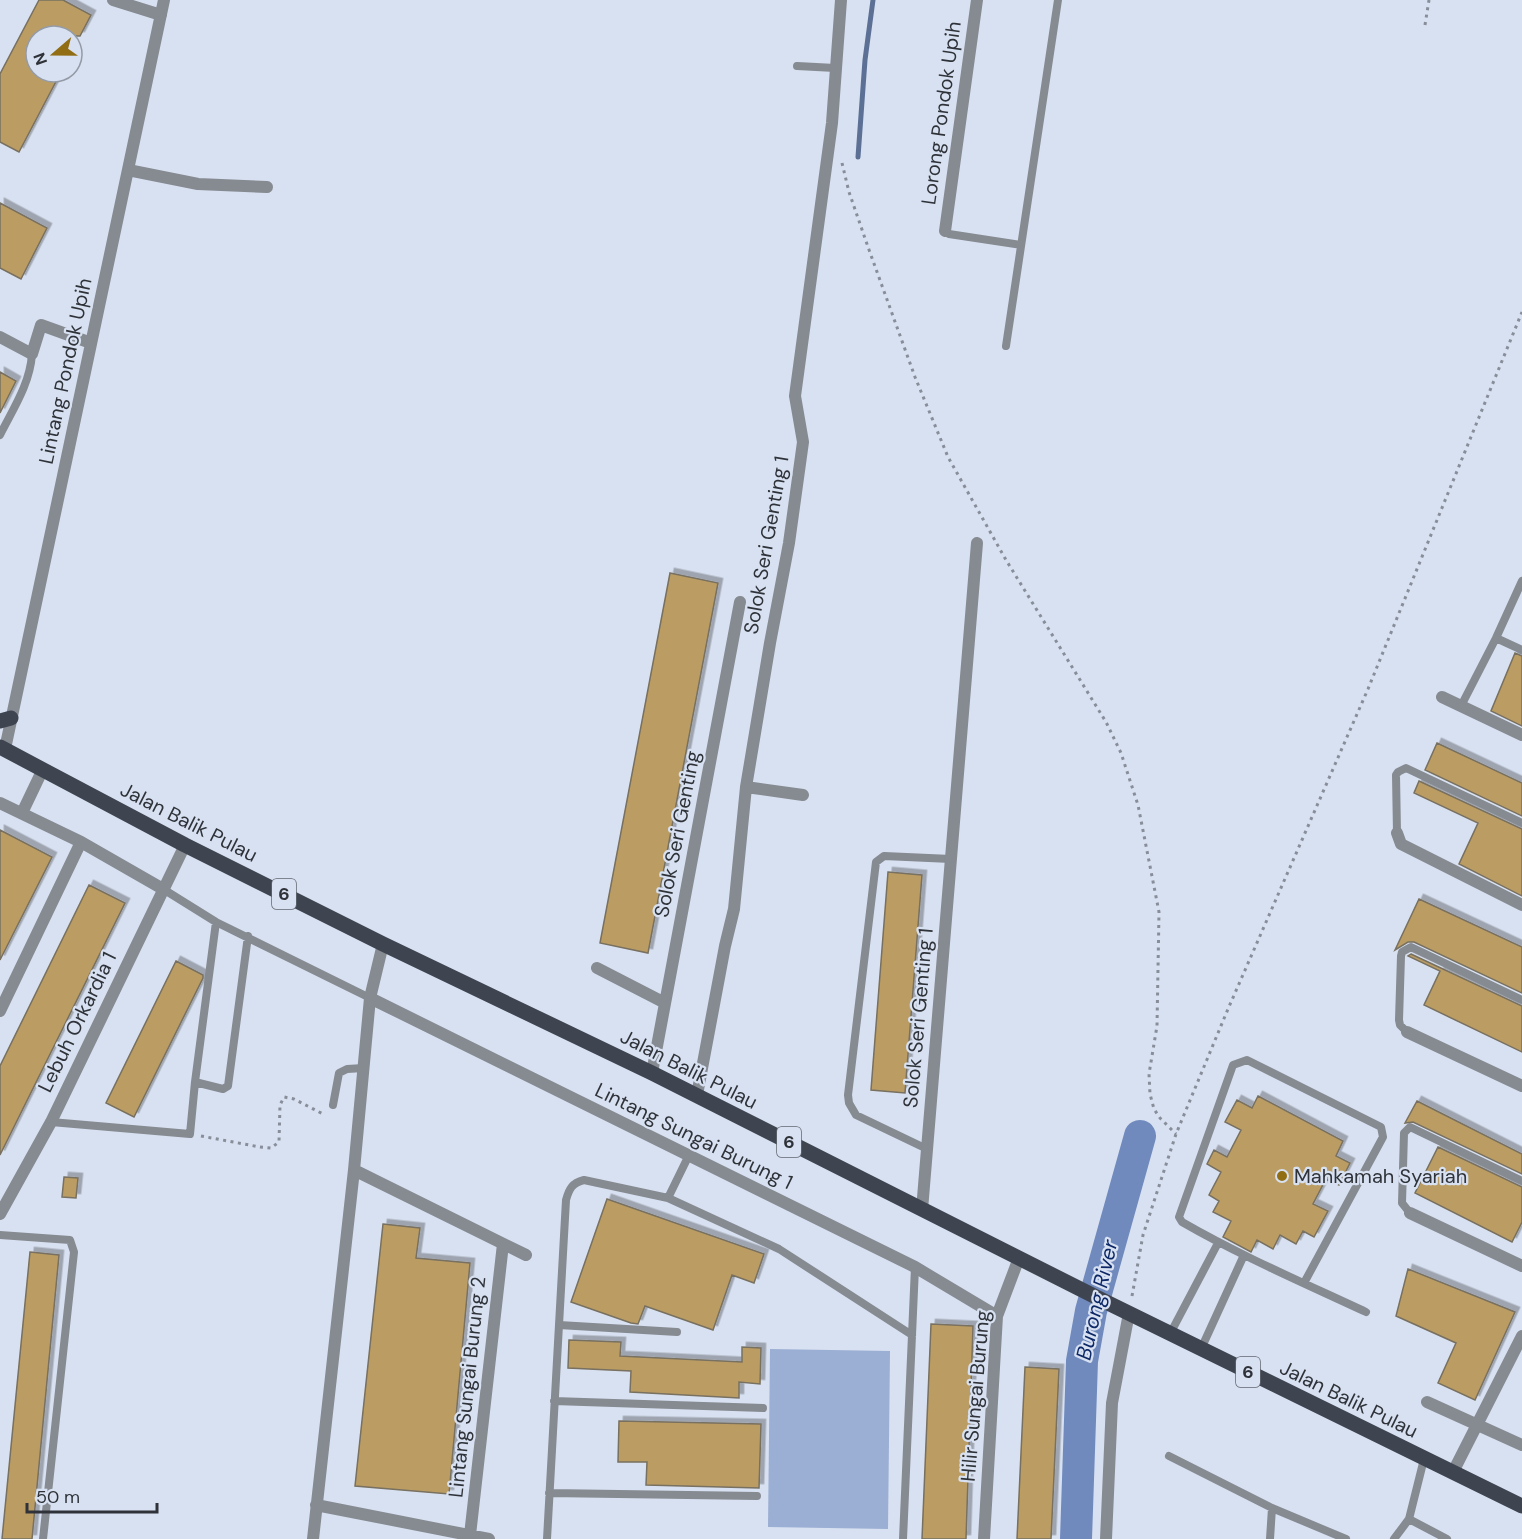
<svg xmlns="http://www.w3.org/2000/svg" width="1522" height="1539" viewBox="0 0 1522 1539" font-family="'DM Sans',sans-serif">
  <style>
    .green { fill: #9baed3 }
    .lines { fill: none; stroke-linecap: round; stroke-linejoin: round }
    .stream { stroke: #5c7096; stroke-width: 5 }
    .river { stroke: #708abe; stroke-width: 32 }
    .building { fill: #bb9d64; stroke: #787060; stroke-width: 1.5; filter: url(#shadow) }
    .path { stroke: #878d99; stroke-width: 3; stroke-dasharray: 3 4.5; stroke-linecap: butt }
    .service { stroke: #868a91; stroke-width: 8 }
    .minor { stroke: #868a91; stroke-width: 12 }
    .primary { stroke: #3e4450; stroke-width: 15 }
    .poi-dot { fill: #916d13; stroke: #d8e1f1; stroke-width: 2 }
    .labels { text-anchor: middle; dominant-baseline: central; stroke-width: 4.5; stroke-linejoin: round; paint-order: stroke }
    .shield { fill: #d8e1f1; stroke: #626770; stroke-width: 1.5 }
    .shield-label { font-size: 18px; font-weight: bold; fill: #2f3339 }
    .street-label { font-size: 20px; fill: #2f3339; stroke: #d8e1f1 }
    .poi-label { font-size: 20px; fill: #2f3339; stroke: #d8e1f1; text-anchor: start }
    .water-label { font-size: 21px; font-style: italic; fill: #0d2866; stroke: #d8e1f1 }
  </style>
  <defs>
    <filter id="shadow"><feDropShadow dx="4.5" dy="-4.5" stdDeviation="0" flood-color="#0004"/></filter>
  </defs>
  <rect width="100%" height="100%" fill="#d8e1f1"/>
  <path class="green" d="M770,1349L890,1351L888,1529L768,1527Z"/>
  <g class="lines">
    <path class="stream" d="M858,157L865,60L873,0"/>
    <path class="river" d="M1076,1539L1082,1361L1091,1311L1140,1136"/>
  </g>
  <path class="building" d="M39,0H63L91,15L80,36H36V72H61L19,152L0,142V74Z
    M0,203L47,228L21,279L0,268Z
    M0,372L16,381L0,413Z
    M670,573L718,583L648,953L600,943Z
    M1515,653L1522,656V726L1491,711Z
    M1437,743L1522,783V816L1425,770Z
    M1419,781L1522,829V896L1459,864L1478,823L1414,793Z
    M0,830L52,857L0,960Z
    M888,872L922,875L905,1093L871,1090Z
    M89,885L125,903L0,1155V1066Z
    M1419,899L1522,947V993L1414,942H1408L1395,950Z
    M1411,954L1522,1006V1052L1424,1005L1440,971L1408,956Z
    M176,961L203,975V978L134,1117L106,1103Z
    M1258,1096L1343,1141L1336,1156L1350,1163L1339,1185L1326,1179L1313,1204L1328,1211L1314,1237L1303,1231L1296,1244L1280,1235L1273,1249L1257,1240L1251,1252L1223,1237L1231,1221L1213,1212L1219,1201L1209,1195L1221,1172L1207,1164L1214,1150L1227,1157L1241,1130L1225,1122L1237,1100L1252,1108Z
    M1417,1101L1522,1154V1174L1413,1122L1405,1123Z
    M1438,1147L1522,1187V1222L1512,1242L1415,1193Z
    M64,1177L78,1178L76,1198L62,1197Z
    M607,1199L764,1254L754,1283L732,1275L713,1330L645,1306L638,1324L631,1323L571,1302Z
    M383,1224L420,1228L416,1258L470,1263L449,1494L355,1486Z
    M30,1252L59,1255L32,1539H2Z
    M1408,1269L1515,1312L1475,1400L1438,1383L1456,1343L1396,1316Z
    M931,1324L973,1326L966,1539H922Z
    M569,1340L621,1342L620,1356L742,1362V1347L761,1348L760,1384L739,1382V1398L630,1392L631,1371L568,1368Z
    M1025,1367L1059,1369L1051,1539H1017Z
    M619,1421L761,1424L759,1488L646,1485L647,1462H618Z"/>
  <g class="lines">
    <path class="path" d="M1425,25L1429,0
      M842,163L849,192L868,247L915,377L948,457L1006,560L1106,722L1121,753L1138,805L1159,912L1157,1026L1149,1074L1150,1094L1154,1109L1160,1118L1176,1134
      M201,1136L260,1147L271,1148L279,1142L280,1105L284,1097L294,1099L323,1114
      M1132,1296L1143,1235L1176,1134L1228,1009L1368,689L1522,312"/>
    <path class="service" d="M797,66L835,68
      M945,231L949,234L1021,245
      M1006,346L1058,0
      M0,435C13,409 30,384 32,354
      M1496,638L1522,650
      M1461,706L1496,638L1522,581
      M1397,833L1396,775L1398,772L1406,768L1522,823
      M163,889L216,922L370,998
      M1407,1032L1400,1025L1399,1020L1401,956L1402,952L1411,947L1522,1000
      M195,1082L223,1089L228,1086L248,936
      M333,1105L339,1073L347,1069L364,1068
      M51,1122L190,1134L195,1082L216,922
      M927,1149L856,1115L849,1103L848,1095L876,862L884,856L951,859
      M668,1198L689,1155
      M1410,1213L1402,1203L1404,1133L1410,1127L1522,1181
      M0,1235L70,1240L74,1252L43,1539
      M1304,1283L1383,1137L1381,1127L1247,1060L1233,1065L1179,1217L1182,1222C1241,1256 1304,1283 1366,1312
      M559,1325L677,1332
      M1170,1334L1218,1243
      M1201,1349L1244,1255
      M554,1401L763,1408
      M1169,1456L1272,1508L1346,1539
      M549,1493L757,1496
      M1409,1519L1447,1539
      M547,1539L566,1200C569,1189 572,1183 584,1180L668,1198L779,1249L912,1335
      M903,1539L915,1267
      M1270,1539L1272,1508
      M1394,1539L1409,1519L1424,1459"/>
    <path class="minor" d="M113,0L161,15
      M128,170L198,184L267,187
      M945,231L977,0
      M0,337L32,354L41,325L91,343
      M1442,697L1522,735
      M5,749L164,0
      M746,787L803,795
      M0,803L81,842L163,889
      M22,813L43,769
      M1397,833L1401,844L1522,905
      M597,968L665,1003
      M370,998L915,1267L997,1316
      M0,1011L81,842
      M1407,1032L1522,1086
      M652,1073L740,602
      M697,1095L725,946L734,909L746,787L770,643L789,543L803,442L795,396L832,123L841,0
      M354,1170L526,1255
      M922,1210L977,543
      M1410,1213L1522,1266
      M0,1214L51,1122L185,845
      M1427,1402L1522,1445
      M1453,1472L1522,1336
      M316,1505L489,1539
      M470,1535L503,1244
      M313,1539L354,1170L370,998L383,944
      M984,1539L997,1316L1019,1258
      M1106,1539L1112,1403L1129,1313"/>
    <path class="primary" d="M0,721L11,718
      M0,747L185,845L383,944L652,1073L1104,1301L1522,1506"/>
  </g>
  <circle class="poi-dot" cx="1282" cy="1176" r="6"/>
  <g class="labels">
    <g class="shield">
      <rect x="272" y="879" width="24" height="30" rx="4.5"/>
      <rect x="777" y="1127" width="24" height="30" rx="4.5"/>
      <rect x="1236" y="1357" width="24" height="30" rx="4.5"/>
    </g>
    <g class="shield-label">
      <text x="284" y="894">6</text>
      <text x="789" y="1142">6</text>
      <text x="1248" y="1372">6</text>
    </g>
    <g class="street-label">
      <text transform="translate(941 113) rotate(-82)">Lorong Pondok Upih</text>
      <text transform="translate(65 371) rotate(-78)">Lintang Pondok Upih</text>
      <text transform="translate(766 545) rotate(-80)">Solok Seri Genting 1</text>
      <text transform="translate(189 822) rotate(27)">Jalan Balik Pulau</text>
      <text transform="translate(677 834) rotate(-79)">Solok Seri Genting</text>
      <text transform="translate(918 1018) rotate(-85)">Solok Seri Genting 1</text>
      <text transform="translate(77 1022) rotate(-64)">Lebuh Orkardia 1</text>
      <text transform="translate(689 1069) rotate(27)">Jalan Balik Pulau</text>
      <text transform="translate(694 1136) rotate(26)">Lintang Sungai Burung 1</text>
      <text transform="translate(467 1387) rotate(-84)">Lintang Sungai Burung 2</text>
      <text transform="translate(975 1396) rotate(-85)">Hilir Sungai Burung</text>
      <text transform="translate(1349 1399) rotate(26)">Jalan Balik Pulau</text>
    </g>
    <g class="poi-label">
      <text x="1294" y="1176">Mahkamah Syariah</text>
    </g>
    <g class="water-label">
      <text transform="translate(1097 1300) rotate(-77)">Burong River</text>
    </g>
  </g>
  <g transform="translate(54 54) rotate(250)"><circle r="28" fill="#d8e1f1" stroke="#949ba7" stroke-width="1.5"/>
  <path d="M0-4.5L10 22L0 15L-10 22Z" fill="#916d13"/>
  <text y="-9" font-size="16" font-weight="bold" text-anchor="middle" fill="#2f3339">N</text>
  </g>
  <path d="M27 1503v9h130v-9" fill="none" stroke="#2f3339" stroke-width="3"/>
  <text x="36" y="1503" font-size="18" fill="#2f3339" stroke="#d8e1f1" stroke-width="4.5" paint-order="stroke">50 m</text>
</svg>
